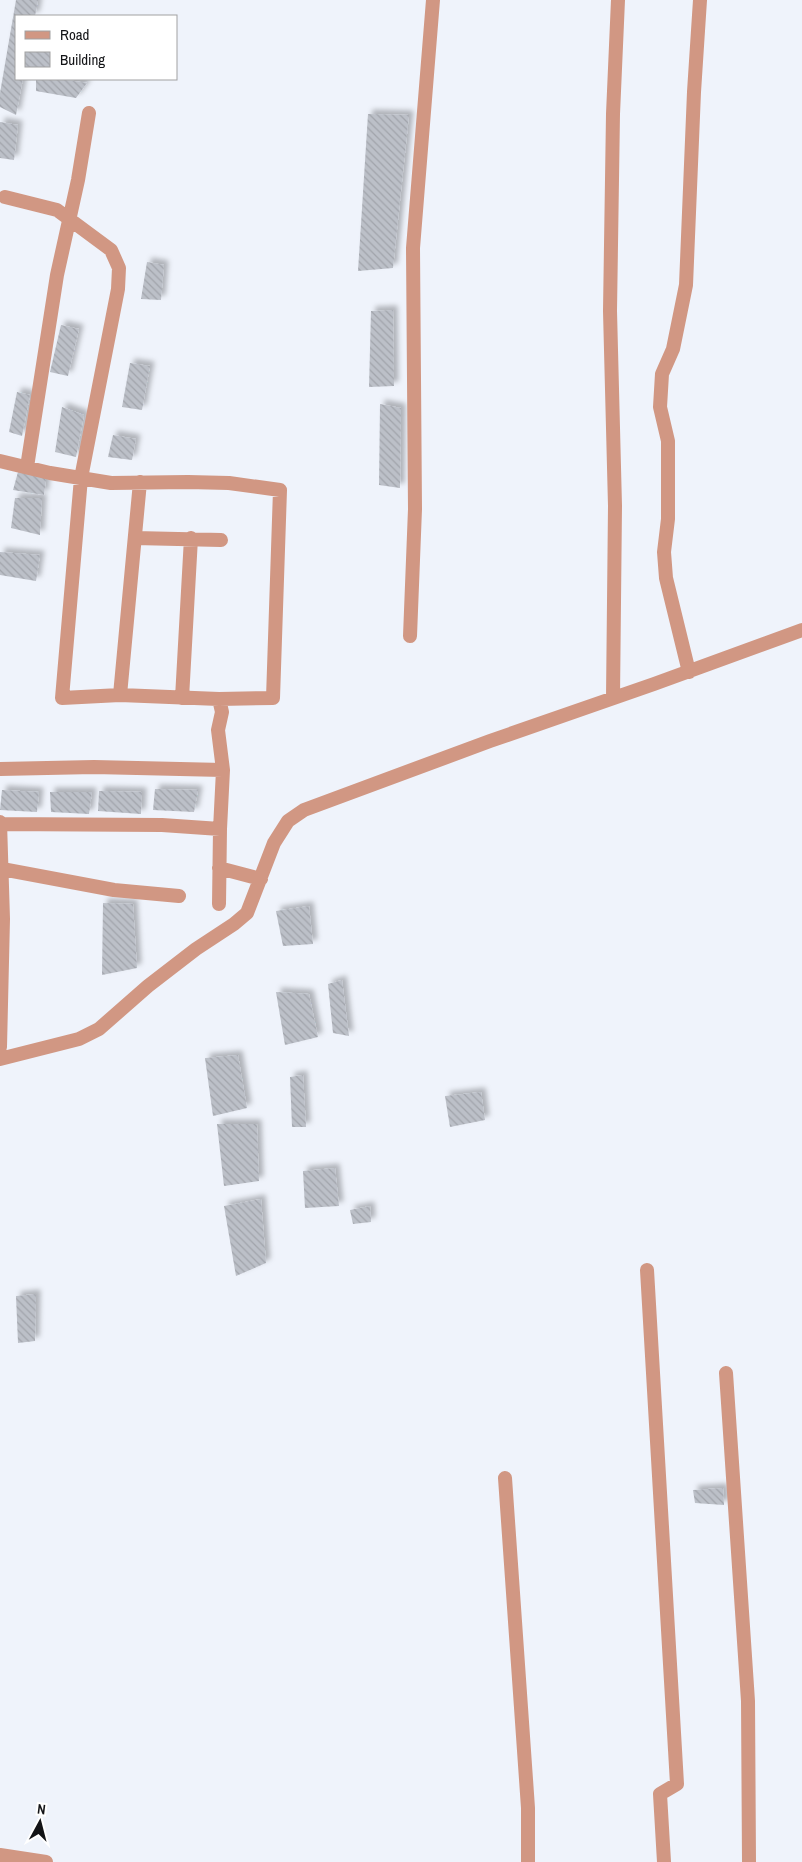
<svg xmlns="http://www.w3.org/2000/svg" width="802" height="1862" viewBox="0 0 802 1862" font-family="'Archivo Narrow',sans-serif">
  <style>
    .building { fill: url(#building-back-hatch); filter: url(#shadow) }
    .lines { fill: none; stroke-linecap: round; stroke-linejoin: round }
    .street { stroke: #d19783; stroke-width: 14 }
  </style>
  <defs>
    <pattern id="building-back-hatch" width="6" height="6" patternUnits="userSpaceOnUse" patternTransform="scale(1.25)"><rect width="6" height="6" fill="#bcc0c8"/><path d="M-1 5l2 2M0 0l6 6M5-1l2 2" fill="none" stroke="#a1a4ab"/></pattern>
    <filter id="shadow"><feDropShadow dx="4.5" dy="-4.5" stdDeviation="2.5" flood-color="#0004"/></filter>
  </defs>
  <rect width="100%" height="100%" fill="#eff3fb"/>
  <path class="building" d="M16,0H38L35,16H16V79H23L16,115L0,107V93Z
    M36,79H60L87,83L76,98L36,91Z
    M368,114L409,115L393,268L358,271Z
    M0,122L18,125L14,160L0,158Z
    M147,262L164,265L161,300L141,299Z
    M393,310L394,386L369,387L371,311Z
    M61,325L79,329L68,376L50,372Z
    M130,363L150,366L142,410L122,407Z
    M17,392L30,395L22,436L9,432Z
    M380,404L401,408L400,488L379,485Z
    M62,407L84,415L76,457L55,452Z
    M113,435L136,439L132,460L108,457Z
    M18,472L46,478L44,495L13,490Z
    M15,498H42L40,535L11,528Z
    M0,552L40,555L36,581L0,575Z
    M155,789L198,790L194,812L153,810Z
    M2,790L39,792L37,812L0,810Z
    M99,791L142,792L141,814L98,811Z
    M50,792H92L89,814L51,812Z
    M103,903L133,904L137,968L102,975Z
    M309,906L313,944L283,946L276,911Z
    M342,980L349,1036L333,1033L328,984Z
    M276,992L309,994L318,1037L285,1045Z
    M238,1055L247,1108L213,1116L205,1058Z
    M303,1075L306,1127H292L290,1077Z
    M481,1092L485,1120L450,1127L445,1096Z
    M217,1124H257L259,1181L224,1186Z
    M335,1168L339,1206L305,1208L303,1171Z
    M261,1199L266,1263L236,1276L224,1206Z
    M370,1206L371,1222L353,1224L350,1210Z
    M36,1294L35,1341L18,1343L16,1296Z
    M723,1488L724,1505L695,1503L693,1490Z"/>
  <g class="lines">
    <path class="street" d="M0,461L50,473L111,483L188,482L229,483L280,490L273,698L219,699L120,695L62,698L81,478L118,289L119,268L111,250L57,210L5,197
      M27,467L57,275L78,180L89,113
      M135,538L221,540
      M410,636L415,509L413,248L433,0
      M689,672L666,578L664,552L668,519V441L660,407L662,374L673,349L686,285L694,92L700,0
      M120,695L140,482
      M182,698L191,538
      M613,698L615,506L610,311L613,114L618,0
      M219,699L222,712L218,730L223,770
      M0,769L94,767L223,770L220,829L162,825L0,824
      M0,822L3,919L0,1047
      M219,868L261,879
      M2,869L114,890L179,896
      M219,904L220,829
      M0,1059L79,1039L99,1029L148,986L196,949L234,924L247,913L274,843L288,821L304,810L490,741L654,684L802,630
      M647,1270L677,1784L660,1794L664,1862
      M726,1373L748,1701L749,1862
      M505,1478L528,1808V1862
      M0,1855L46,1862"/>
  </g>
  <rect x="15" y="15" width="162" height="65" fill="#ffffff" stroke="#a1a1a2"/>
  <rect x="25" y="31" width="25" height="8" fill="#d19783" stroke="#a1a1a2"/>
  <text x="60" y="40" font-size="15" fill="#131417">Road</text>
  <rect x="25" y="52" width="25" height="15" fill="url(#building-back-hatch)" stroke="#a1a1a2"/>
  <text x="60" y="65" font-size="15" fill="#131417">Building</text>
  <g transform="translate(40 1822) rotate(7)" stroke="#ffffff" stroke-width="4" paint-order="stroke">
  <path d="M0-4L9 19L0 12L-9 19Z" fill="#131417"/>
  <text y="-8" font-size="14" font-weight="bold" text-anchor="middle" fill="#131417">N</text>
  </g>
</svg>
